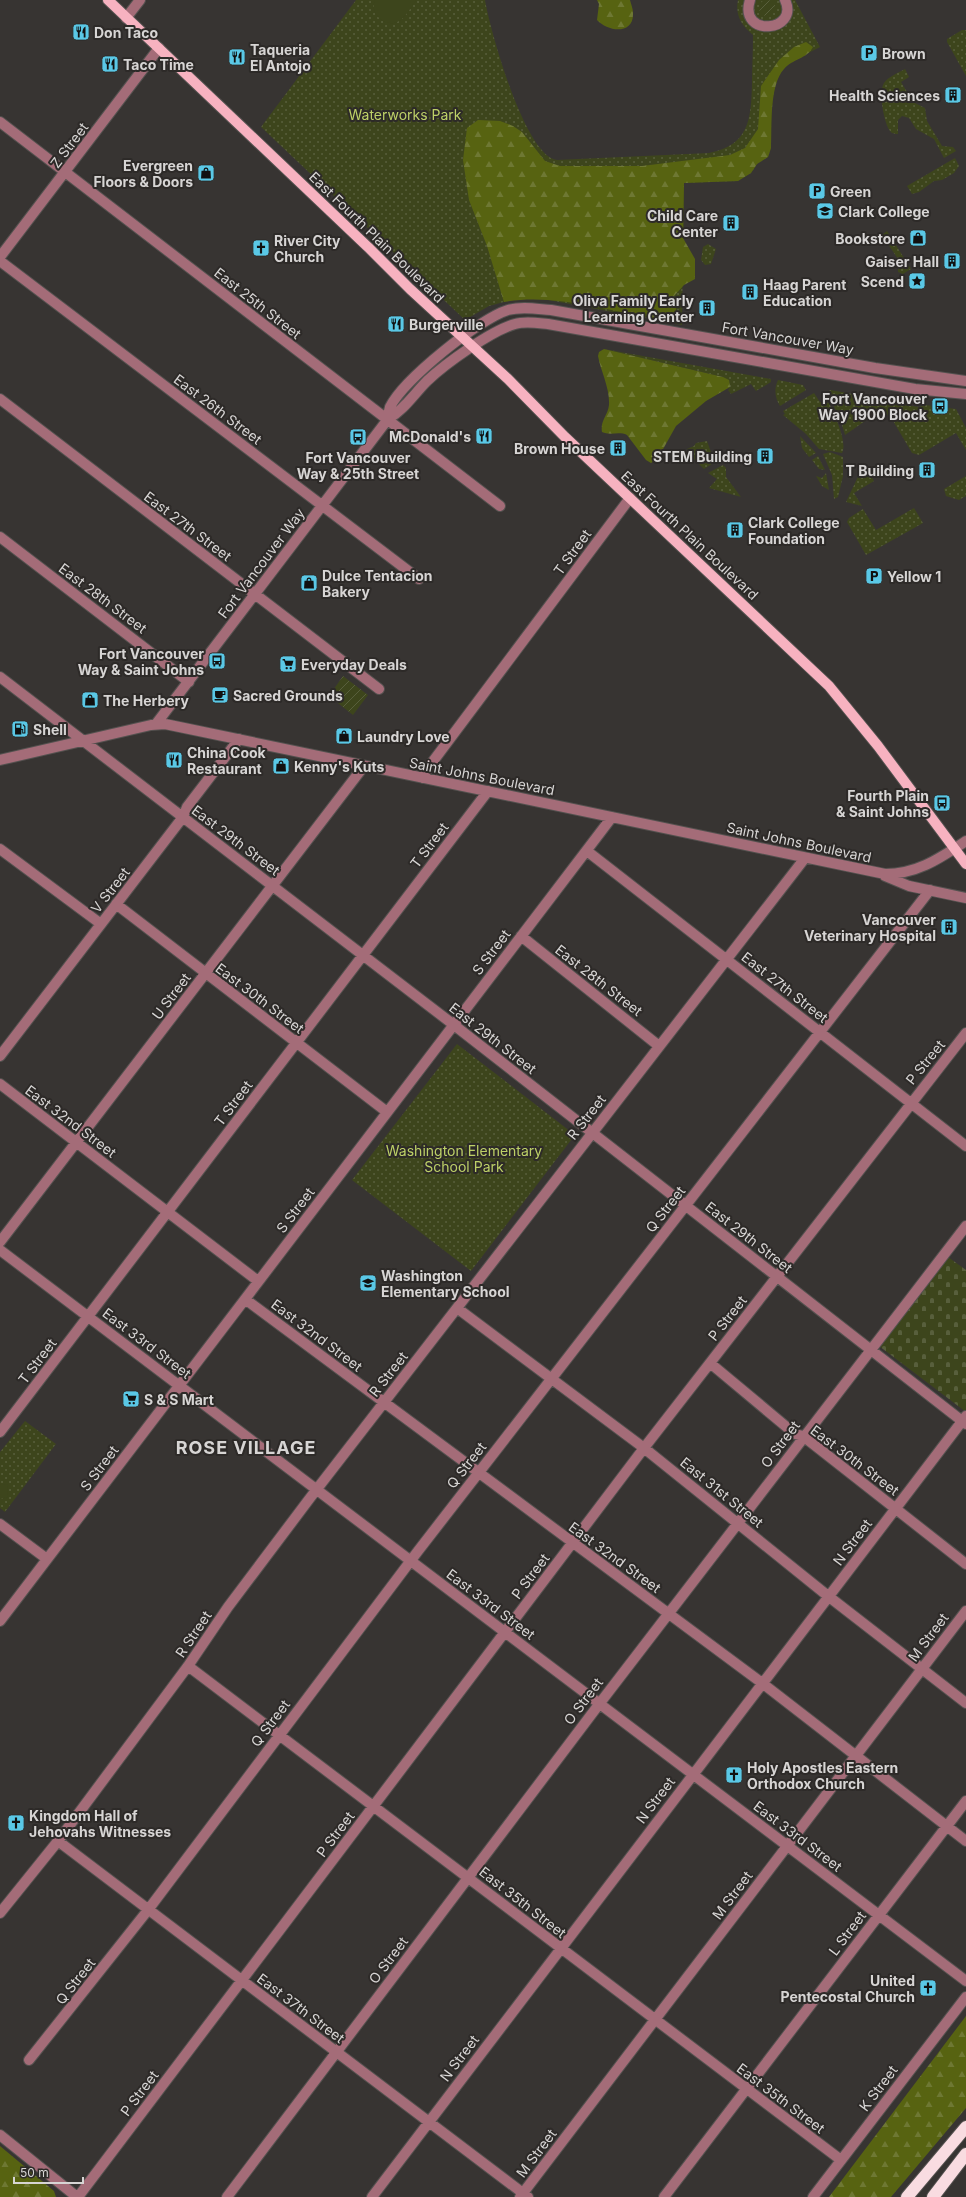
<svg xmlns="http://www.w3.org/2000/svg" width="966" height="2197" viewBox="0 0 966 2197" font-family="Inter,sans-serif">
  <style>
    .grass { fill: url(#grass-dots) }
    .forest { fill: url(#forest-firs) }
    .cemetery { fill: url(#cemetery-stones) }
    .garden { fill: url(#garden-furrows) }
    .pitch { fill: #3d451c }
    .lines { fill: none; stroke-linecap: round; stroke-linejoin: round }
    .minor-casing { stroke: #54514f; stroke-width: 12 }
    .major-casing { stroke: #54514f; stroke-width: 12 }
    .highway-casing { stroke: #54514f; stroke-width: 14 }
    .minor { stroke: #a46c78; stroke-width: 10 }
    .major { stroke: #f7b2c0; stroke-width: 10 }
    .highway { stroke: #f9dce1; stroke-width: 12 }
    .labels { text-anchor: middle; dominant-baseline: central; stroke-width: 4; stroke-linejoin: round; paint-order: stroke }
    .poi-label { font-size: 14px; font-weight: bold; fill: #d7d5d4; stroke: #2d2a28; text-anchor: start }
    .park-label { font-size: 14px; fill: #bdd067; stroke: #2d2a28 }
    .street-label { font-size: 14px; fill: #d7d5d4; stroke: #2d2a28 }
    .district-label { font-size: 18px; font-weight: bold; letter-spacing: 1px; fill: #d7d5d4; stroke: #2d2a28 }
  </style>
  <defs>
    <pattern id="grass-dots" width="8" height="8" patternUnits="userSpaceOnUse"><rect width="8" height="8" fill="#3d451c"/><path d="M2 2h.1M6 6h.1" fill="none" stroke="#585f3c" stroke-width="1.8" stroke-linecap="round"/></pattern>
    <pattern id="forest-firs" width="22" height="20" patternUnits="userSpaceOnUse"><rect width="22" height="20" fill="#576311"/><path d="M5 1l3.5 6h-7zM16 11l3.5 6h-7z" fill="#6e7833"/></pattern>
    <pattern id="cemetery-stones" width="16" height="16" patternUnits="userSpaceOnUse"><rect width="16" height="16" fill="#3d451c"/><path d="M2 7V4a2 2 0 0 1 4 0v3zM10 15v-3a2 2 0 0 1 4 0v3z" fill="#585f3c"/></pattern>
    <pattern id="garden-furrows" width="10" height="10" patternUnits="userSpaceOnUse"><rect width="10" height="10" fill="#3d451c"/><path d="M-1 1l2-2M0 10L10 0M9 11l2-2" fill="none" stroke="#585f3c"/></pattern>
  </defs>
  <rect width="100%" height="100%" fill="#373432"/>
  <path class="grass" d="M356,0H485C490,30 525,156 557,160L709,153C749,145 751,120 752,84C752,68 753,51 753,35C741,25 735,15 738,0H795L820,47C811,52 790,61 783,69C769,87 772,126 771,148L768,157L757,164L751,173L738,181L684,183L682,325L543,299H518L504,302L489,306L465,320L261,127Z
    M962,30H966V76L947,42V39Z
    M905,69L909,77L901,82L913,102L925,108L927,121L942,146L953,147L956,151L944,158L934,139L916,129L909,118L902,116L898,120V134C895,134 892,134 890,131C884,123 878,92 884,83C888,77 898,73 905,69Z
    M955,158L959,166L954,173L942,180L934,181L919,192L912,194L907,186Z
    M887,231L911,269L903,274L898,272V259L882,235Z
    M708,244L716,249L711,264L705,265L701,260L703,247Z
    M604,349L771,379V382L756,391L751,384L731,394L728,390L730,387L723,377Z
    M778,380L803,385L806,390L780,406C776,399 773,391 778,380Z
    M830,390L882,399L887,402L919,407L925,405L956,409L966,428V450L956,433L919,455L912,453L889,414L883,417L875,414L845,435L840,418L827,394Z
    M814,393L820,402L829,403C834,414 848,442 842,453L819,449L806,434L783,415L785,414L783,411Z
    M800,436L816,453L809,457L802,448Z
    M707,441L712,455L718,460L704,469L692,457L687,449L694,446L696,443Z
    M830,452L843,457V476L838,497L834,499L832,475L823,454Z
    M818,456L825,470L819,469L812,460Z
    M864,464L874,481L854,493L862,506L846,502Z
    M723,465L726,468V477L741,497L709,488L717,479L708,473Z
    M826,473L829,490L822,486L816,476L822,478Z
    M966,476V496L959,500L946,496L944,489Z
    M914,508L923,523L866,555L847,522L849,518L863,509L876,530Z
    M457,1044L575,1135L471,1271L352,1180Z
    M25,1421L56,1444L5,1512L0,1508V1452Z"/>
  <path class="forest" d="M597,0H630C631,4 633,9 633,13C634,35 608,32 597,20L599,4Z
    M806,42L813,47C807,59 792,59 784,69C769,85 772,127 771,148L768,157L757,164L751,173L738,181L684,183L683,238L695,259V279L684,285L674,296L677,317L668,324L653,318C606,310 551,293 504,302L487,246L469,200L463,160L467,128L478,120L500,121L513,126L522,132L545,161L560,166H642L730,155L745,148L758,129L761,86L779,60L794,47Z
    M604,349L723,377L729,380L730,387L706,401L676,426L658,458L651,463L646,460L627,435C619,431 610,436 602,432C600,421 608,415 609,405C610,388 601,372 598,356L599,352Z
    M966,2016V2108L891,2197H829Z
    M0,2146L54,2191L56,2197H0Z"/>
  <path class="cemetery" d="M948,1257L966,1270V1412L879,1346Z"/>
  <path class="garden" d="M759 8a8 8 0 1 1 16 0a8 8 0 1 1-16 0Z
    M343,676L368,695L353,715L329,696Z"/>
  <path class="pitch" d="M375,0H416C411,7 405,19 397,22C384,28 369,12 375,0Z
    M7,1484L8,1497L0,1499V1485Z"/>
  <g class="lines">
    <g class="minor-casing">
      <path id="minor" d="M750,0C738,38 800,32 785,0
        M126,18L140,0
        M0,122L500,506
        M0,257L159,48
        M0,261L419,579
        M0,399L379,689
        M388,419C388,415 389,410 390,407C404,379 479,319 508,310C522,306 537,309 551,310L875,368L966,381
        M0,537L189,682
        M0,677L454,1025L966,1424
        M156,724L388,419C404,410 414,394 427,381C446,363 491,331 515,324C525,321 537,323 548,324L915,389L966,394
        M0,760L151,725L165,724L885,874C918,874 940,858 966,841
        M423,778L428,768L630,498
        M0,849L101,924
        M587,851L966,1146
        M885,876L909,886L966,898
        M116,904L387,1112
        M521,936L659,1046
        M0,1056L183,817L187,807L239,739
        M0,1084L258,1281
        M0,1242L364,766
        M0,1250L966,1981
        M245,1299L762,1683L966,1841
        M457,1308L644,1448L828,1596L966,1703
        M710,1363L795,1434L803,1436L966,1564
        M0,1432L488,791
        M0,1524L47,1559
        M0,1621L612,817
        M188,1666L841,2160
        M58,1841L528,2197
        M0,1913L58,1841L188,1666L228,1607L310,1498L805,858
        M29,2060L148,1910L418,1551L930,890
        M0,2135L77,2197
        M78,2197L644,1448L966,1033
        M227,2197L600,1703L966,1226
        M372,2197L966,1416
        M520,2197L966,1611
        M664,2197L966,1801
        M813,2197L966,1997"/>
    </g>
    <g class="major-casing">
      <path id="major" d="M108,0L368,247L410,289L508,379L565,437L829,686L878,746L966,864"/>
    </g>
    <g class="highway-casing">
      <path id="highway" d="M907,2197L966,2127
        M933,2197L966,2154"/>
    </g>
    <use href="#minor" class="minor"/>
    <use href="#major" class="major"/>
    <use href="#highway" class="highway"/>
  </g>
  <defs>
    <g id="restaurant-square" transform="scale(0.9)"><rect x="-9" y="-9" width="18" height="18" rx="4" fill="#5ac8e6" stroke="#2d2a28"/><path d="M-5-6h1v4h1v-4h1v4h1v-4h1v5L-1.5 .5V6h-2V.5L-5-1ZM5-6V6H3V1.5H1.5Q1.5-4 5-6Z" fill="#111"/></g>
    <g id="parking-square" transform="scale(0.9)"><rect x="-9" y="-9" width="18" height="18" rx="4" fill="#5ac8e6" stroke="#2d2a28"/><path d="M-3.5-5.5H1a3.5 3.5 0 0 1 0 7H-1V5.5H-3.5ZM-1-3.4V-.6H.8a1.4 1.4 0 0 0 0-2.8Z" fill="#111"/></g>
    <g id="building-square" transform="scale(0.9)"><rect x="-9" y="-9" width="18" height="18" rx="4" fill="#5ac8e6" stroke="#2d2a28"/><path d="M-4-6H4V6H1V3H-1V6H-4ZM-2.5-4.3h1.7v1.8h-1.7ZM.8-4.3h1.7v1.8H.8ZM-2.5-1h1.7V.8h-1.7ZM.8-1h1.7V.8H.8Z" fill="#111"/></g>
    <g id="shop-square" transform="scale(0.9)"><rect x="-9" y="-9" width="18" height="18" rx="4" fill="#5ac8e6" stroke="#2d2a28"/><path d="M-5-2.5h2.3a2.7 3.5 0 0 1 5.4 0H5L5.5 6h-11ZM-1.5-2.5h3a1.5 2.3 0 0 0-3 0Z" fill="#111"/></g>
    <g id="university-square" transform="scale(0.9)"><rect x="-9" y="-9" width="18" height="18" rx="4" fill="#5ac8e6" stroke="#2d2a28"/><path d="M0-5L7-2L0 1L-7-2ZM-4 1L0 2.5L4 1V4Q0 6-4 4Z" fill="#111"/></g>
    <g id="church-square" transform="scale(0.9)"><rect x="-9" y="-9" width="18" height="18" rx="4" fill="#5ac8e6" stroke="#2d2a28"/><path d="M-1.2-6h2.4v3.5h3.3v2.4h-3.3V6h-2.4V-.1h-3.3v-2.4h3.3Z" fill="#111"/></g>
    <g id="sight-square" transform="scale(0.9)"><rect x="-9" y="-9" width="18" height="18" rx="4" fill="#5ac8e6" stroke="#2d2a28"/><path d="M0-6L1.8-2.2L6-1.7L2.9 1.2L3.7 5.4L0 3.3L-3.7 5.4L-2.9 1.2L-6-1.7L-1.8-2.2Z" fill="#111"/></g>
    <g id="bus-square" transform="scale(0.9)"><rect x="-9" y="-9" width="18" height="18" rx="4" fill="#5ac8e6" stroke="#2d2a28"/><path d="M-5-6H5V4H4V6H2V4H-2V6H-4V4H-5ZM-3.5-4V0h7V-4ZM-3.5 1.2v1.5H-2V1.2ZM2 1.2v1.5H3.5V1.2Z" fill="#111"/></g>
    <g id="supermarket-square" transform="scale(0.9)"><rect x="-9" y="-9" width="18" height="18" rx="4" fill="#5ac8e6" stroke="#2d2a28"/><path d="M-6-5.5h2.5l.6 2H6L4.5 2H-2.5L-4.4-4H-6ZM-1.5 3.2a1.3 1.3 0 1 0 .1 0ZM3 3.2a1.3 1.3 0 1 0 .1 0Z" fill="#111"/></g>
    <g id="cafe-square" transform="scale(0.9)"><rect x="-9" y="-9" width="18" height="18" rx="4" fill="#5ac8e6" stroke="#2d2a28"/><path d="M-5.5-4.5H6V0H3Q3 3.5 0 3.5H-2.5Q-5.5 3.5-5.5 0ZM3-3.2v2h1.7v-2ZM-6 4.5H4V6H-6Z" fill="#111"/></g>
    <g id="fuel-square" transform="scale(0.9)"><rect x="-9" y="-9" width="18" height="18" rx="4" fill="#5ac8e6" stroke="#2d2a28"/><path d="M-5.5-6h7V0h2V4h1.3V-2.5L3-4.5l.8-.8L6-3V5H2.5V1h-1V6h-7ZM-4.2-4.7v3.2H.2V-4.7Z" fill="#111"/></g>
    <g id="school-square" transform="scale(0.9)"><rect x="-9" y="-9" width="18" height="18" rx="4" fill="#5ac8e6" stroke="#2d2a28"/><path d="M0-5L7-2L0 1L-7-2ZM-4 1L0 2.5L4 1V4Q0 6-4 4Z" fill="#111"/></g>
  </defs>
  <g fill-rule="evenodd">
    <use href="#restaurant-square" x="81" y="32"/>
    <use href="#parking-square" x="869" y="53"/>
    <use href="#restaurant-square" x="237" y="57"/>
    <use href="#restaurant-square" x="110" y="64"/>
    <use href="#building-square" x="953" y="95"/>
    <use href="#shop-square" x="206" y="173"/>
    <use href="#parking-square" x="817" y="191"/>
    <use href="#university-square" x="825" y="211"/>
    <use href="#building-square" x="731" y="223"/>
    <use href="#shop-square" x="918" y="238"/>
    <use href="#church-square" x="261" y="248"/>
    <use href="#building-square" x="952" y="261"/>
    <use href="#sight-square" x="917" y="281"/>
    <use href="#building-square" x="750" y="292"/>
    <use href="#building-square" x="707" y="308"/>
    <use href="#restaurant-square" x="396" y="324"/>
    <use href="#bus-square" x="940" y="406"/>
    <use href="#restaurant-square" x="484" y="436"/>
    <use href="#bus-square" x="358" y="437"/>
    <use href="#building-square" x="618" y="448"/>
    <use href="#building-square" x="765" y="456"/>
    <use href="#building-square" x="927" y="470"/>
    <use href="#building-square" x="735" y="530"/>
    <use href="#parking-square" x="874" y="576"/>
    <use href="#shop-square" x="309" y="583"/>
    <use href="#bus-square" x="217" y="661"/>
    <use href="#supermarket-square" x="288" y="664"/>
    <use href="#cafe-square" x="220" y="695"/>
    <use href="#shop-square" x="90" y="700"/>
    <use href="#fuel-square" x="20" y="729"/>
    <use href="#shop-square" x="344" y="736"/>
    <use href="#restaurant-square" x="174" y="760"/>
    <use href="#shop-square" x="281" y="766"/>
    <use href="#bus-square" x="942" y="803"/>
    <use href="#building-square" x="949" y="927"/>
    <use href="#school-square" x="368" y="1283"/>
    <use href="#supermarket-square" x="131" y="1399"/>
    <use href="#church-square" x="734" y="1775"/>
    <use href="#church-square" x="16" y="1823"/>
    <use href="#church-square" x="928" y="1988"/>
  </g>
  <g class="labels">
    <g class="poi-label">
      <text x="94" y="32">Don Taco</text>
      <text x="250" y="49">Taqueria<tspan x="250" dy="16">El Antojo</tspan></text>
      <text x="882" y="53">Brown</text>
      <text x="123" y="64">Taco Time</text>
      <text x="940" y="95" text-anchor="end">Health Sciences</text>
      <text x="193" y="165" text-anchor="end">Evergreen<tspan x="193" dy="16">Floors &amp; Doors</tspan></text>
      <text x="830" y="191">Green</text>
      <text x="838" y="211">Clark College</text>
      <text x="718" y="215" text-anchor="end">Child Care<tspan x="718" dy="16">Center</tspan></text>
      <text x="905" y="238" text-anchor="end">Bookstore</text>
      <text x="274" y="240">River City<tspan x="274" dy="16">Church</tspan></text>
      <text x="939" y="261" text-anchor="end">Gaiser Hall</text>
      <text x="904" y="281" text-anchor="end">Scend</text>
      <text x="763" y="284">Haag Parent<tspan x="763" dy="16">Education</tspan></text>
      <text x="694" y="300" text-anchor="end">Oliva Family Early<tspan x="694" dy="16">Learning Center</tspan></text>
      <text x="409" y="324">Burgerville</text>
      <text x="927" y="398" text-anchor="end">Fort Vancouver<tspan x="927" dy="16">Way 1900 Block</tspan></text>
      <text x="471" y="436" text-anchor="end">McDonald's</text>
      <text x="605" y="448" text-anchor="end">Brown House</text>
      <text x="752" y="456" text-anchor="end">STEM Building</text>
      <text x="358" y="457" text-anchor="middle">Fort Vancouver<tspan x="358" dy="16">Way &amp; 25th Street</tspan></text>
      <text x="914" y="470" text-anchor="end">T Building</text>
      <text x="748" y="522">Clark College<tspan x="748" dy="16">Foundation</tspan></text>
      <text x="322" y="575">Dulce Tentacion<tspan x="322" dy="16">Bakery</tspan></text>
      <text x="887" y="576">Yellow 1</text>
      <text x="204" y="653" text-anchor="end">Fort Vancouver<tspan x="204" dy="16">Way &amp; Saint Johns</tspan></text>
      <text x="301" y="664">Everyday Deals</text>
      <text x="233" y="695">Sacred Grounds</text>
      <text x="103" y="700">The Herbery</text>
      <text x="33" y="729">Shell</text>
      <text x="357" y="736">Laundry Love</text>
      <text x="187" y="752">China Cook<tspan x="187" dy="16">Restaurant</tspan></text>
      <text x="294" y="766">Kenny's Kuts</text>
      <text x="929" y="795" text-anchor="end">Fourth Plain<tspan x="929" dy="16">&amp; Saint Johns</tspan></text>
      <text x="936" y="919" text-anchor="end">Vancouver<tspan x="936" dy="16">Veterinary Hospital</tspan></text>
      <text x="381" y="1275">Washington<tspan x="381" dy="16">Elementary School</tspan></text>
      <text x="144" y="1399">S &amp; S Mart</text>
      <text x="747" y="1767">Holy Apostles Eastern<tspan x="747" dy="16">Orthodox Church</tspan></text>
      <text x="29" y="1815">Kingdom Hall of<tspan x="29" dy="16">Jehovahs Witnesses</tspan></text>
      <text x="915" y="1980" text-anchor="end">United<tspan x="915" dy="16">Pentecostal Church</tspan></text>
    </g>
    <g class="park-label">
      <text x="405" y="114">Waterworks Park</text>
      <text x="464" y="1150">Washington Elementary<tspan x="464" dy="16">School Park</tspan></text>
    </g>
    <g class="street-label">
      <text transform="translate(69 145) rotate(-53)">Z Street</text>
      <text transform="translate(377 237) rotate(44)">East Fourth Plain Boulevard</text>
      <text transform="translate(258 303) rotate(38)">East 25th Street</text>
      <text transform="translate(788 338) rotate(10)">Fort Vancouver Way</text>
      <text transform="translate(218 409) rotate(37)">East 26th Street</text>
      <text transform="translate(188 526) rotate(37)">East 27th Street</text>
      <text transform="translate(690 535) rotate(43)">East Fourth Plain Boulevard</text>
      <text transform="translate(572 552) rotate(-54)">T Street</text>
      <text transform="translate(261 563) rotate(-53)">Fort Vancouver Way</text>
      <text transform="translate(103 598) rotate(37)">East 28th Street</text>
      <text transform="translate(482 776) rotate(11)">Saint Johns Boulevard</text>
      <text transform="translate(236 840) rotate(37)">East 29th Street</text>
      <text transform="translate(799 842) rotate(12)">Saint Johns Boulevard</text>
      <text transform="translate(429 845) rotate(-53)">T Street</text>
      <text transform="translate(110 890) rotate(-52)">V Street</text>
      <text transform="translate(491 952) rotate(-53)">S Street</text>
      <text transform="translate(599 980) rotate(38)">East 28th Street</text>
      <text transform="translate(785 987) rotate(38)">East 27th Street</text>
      <text transform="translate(171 996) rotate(-53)">U Street</text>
      <text transform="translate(260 998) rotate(37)">East 30th Street</text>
      <text transform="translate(493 1038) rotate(38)">East 29th Street</text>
      <text transform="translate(925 1062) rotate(-51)">P Street</text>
      <text transform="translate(233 1103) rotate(-53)">T Street</text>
      <text transform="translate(586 1117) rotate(-52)">R Street</text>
      <text transform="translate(71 1121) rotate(37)">East 32nd Street</text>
      <text transform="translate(665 1209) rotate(-52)">Q Street</text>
      <text transform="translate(295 1210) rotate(-53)">S Street</text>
      <text transform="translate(749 1237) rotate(38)">East 29th Street</text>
      <text transform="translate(727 1318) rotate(-52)">P Street</text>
      <text transform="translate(317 1335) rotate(37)">East 32nd Street</text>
      <text transform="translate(147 1343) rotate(37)">East 33rd Street</text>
      <text transform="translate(37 1361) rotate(-53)">T Street</text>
      <text transform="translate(388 1374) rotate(-52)">R Street</text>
      <text transform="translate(780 1444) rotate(-53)">O Street</text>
      <text transform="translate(855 1460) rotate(37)">East 30th Street</text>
      <text transform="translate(466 1465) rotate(-52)">Q Street</text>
      <text transform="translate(99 1468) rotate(-53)">S Street</text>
      <text transform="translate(722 1492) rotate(39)">East 31st Street</text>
      <text transform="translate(852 1542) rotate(-53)">N Street</text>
      <text transform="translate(615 1557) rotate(36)">East 32nd Street</text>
      <text transform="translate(530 1576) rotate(-53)">P Street</text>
      <text transform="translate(491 1604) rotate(37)">East 33rd Street</text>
      <text transform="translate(193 1634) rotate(-56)">R Street</text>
      <text transform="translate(928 1637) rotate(-53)">M Street</text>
      <text transform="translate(583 1701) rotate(-53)">O Street</text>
      <text transform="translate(270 1723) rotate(-53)">Q Street</text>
      <text transform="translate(655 1800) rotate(-53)">N Street</text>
      <text transform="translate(335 1834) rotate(-53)">P Street</text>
      <text transform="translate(798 1836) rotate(37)">East 33rd Street</text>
      <text transform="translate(732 1895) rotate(-53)">M Street</text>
      <text transform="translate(523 1902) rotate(38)">East 35th Street</text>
      <text transform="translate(847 1933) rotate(-53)">L Street</text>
      <text transform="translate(388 1960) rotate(-53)">O Street</text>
      <text transform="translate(75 1981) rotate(-52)">Q Street</text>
      <text transform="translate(301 2008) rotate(37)">East 37th Street</text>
      <text transform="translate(459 2058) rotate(-53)">N Street</text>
      <text transform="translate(878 2088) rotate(-53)">K Street</text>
      <text transform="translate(139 2093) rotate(-53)">P Street</text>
      <text transform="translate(781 2098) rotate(37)">East 35th Street</text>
      <text transform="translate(536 2153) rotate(-53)">M Street</text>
    </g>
    <g class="district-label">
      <text x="246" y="1447">ROSE VILLAGE</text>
    </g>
  </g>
  <path d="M14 2177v6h69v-6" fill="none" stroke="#d7d5d4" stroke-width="2"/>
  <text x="20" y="2177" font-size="12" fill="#d7d5d4" stroke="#2d2a28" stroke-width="3" paint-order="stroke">50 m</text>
</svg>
